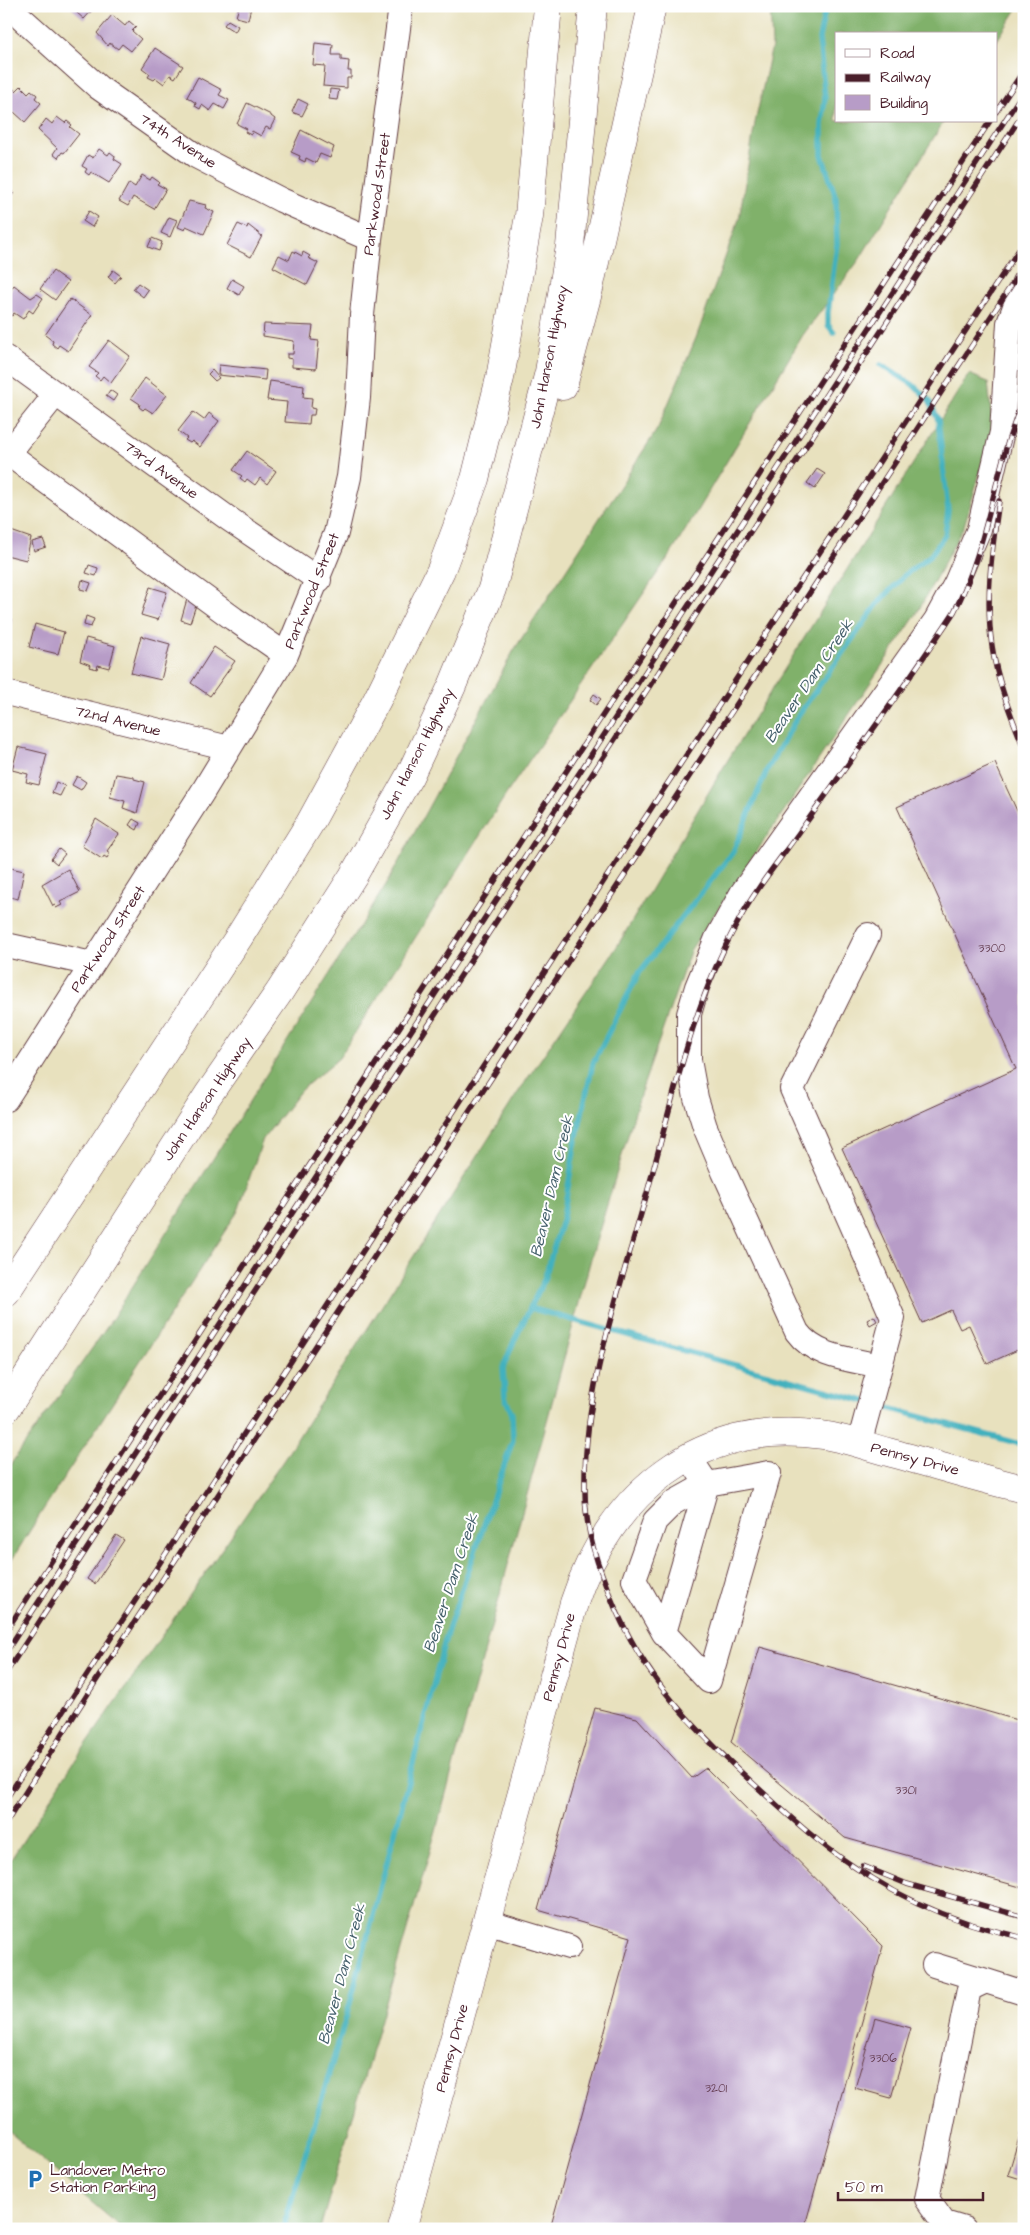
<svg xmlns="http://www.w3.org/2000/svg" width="1030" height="2235" viewBox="0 0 1030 2235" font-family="'Architects Daughter',sans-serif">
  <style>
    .forest { fill: #80b16b; stroke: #65684b }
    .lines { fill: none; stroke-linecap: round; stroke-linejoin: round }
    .stream { stroke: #42b1be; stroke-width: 5.5 }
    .building { fill: #b79cc7 }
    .minor-casing { stroke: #623c41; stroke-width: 26 }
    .major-casing { stroke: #623c41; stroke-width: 29 }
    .highway-casing { stroke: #623c41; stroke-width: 29 }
    .minor { stroke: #fff; stroke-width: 24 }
    .major { stroke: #fff; stroke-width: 28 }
    .highway { stroke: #fff; stroke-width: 28 }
    .rail-casing { stroke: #4a1f2b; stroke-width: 5.5 }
    .rail { stroke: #fff; stroke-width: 4; stroke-dasharray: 11; stroke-linecap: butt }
    .labels { text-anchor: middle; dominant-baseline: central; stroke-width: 4; stroke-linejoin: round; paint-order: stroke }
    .number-label { font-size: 12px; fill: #653e52 }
    .street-label { font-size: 15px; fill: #4a1f2b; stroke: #fff }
    .poi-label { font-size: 15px; fill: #4a1f2b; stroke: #fff; text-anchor: start }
    .water-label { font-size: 16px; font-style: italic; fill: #46616d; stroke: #fff }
  </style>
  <rect width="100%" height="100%" fill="#fff"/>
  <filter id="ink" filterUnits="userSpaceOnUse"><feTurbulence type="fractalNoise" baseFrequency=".02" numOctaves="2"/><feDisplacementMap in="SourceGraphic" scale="10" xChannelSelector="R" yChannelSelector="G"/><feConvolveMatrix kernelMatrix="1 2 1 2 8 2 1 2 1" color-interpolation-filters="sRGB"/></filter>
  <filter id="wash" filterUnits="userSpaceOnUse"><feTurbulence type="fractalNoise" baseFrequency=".0096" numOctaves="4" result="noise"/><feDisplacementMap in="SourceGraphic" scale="20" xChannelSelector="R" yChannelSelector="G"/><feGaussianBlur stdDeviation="1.12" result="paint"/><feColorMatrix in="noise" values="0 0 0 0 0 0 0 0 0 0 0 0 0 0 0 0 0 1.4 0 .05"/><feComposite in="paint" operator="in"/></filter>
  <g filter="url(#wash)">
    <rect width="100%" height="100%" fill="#e8e1be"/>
    <path class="forest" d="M770,6H1019L996,42V34H836V121H944L859,260L803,335L674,549L507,793L339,1058L301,1090L263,1139L238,1211L41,1513L6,1569V1471L107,1327L387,883L514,650L658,428L696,338L739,219L755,123L772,46Z
      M969,374L988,382L993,429L964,526L916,615L691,949L641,1092L592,1255L435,1834L320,2229H123L6,2129V1867L74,1762L283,1461L517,1094L616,948L726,763Z"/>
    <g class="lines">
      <path class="stream" d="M826,6L819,38L825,98L822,125V155L836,198L837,244L828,313V325L834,333
        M530,1308L865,1401
        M874,1404L1024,1445
        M283,2229L349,2007L447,1633L513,1440L512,1414L505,1397L503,1368L514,1341L544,1280L563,1217L575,1145L593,1063L639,973L733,852L767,770L799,714L879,602L906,574L931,555L945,535L948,510L938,420L929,400L912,384L881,365"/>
    </g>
    <g id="blocks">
      <path class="building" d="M69,6H96L84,19Z
        M239,6L251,7L248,20L236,17Z
        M112,15L125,26L129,21L136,27L132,31L141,39L131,51L122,44L118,49L110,43L108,46L97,33Z
        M228,20L238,26L235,32L224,25Z
        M315,43L333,45L332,55H341V60L349,61L348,71H351V78H347V88L323,86L325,66L313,65Z
        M155,48L183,66L175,78L170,75L164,84L156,78L154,80L148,77L150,74L142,68Z
        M198,77L222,90L219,95L229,100L224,109L215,104L210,111L202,105L200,109L195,106L196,103L187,97Z
        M21,86L28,93L31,90L37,95L35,98L41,103L25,122L14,112L8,119L6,117V95L12,88L16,91Z
        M330,89L339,90L337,100L329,99Z
        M298,99L308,104L302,116L292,112Z
        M247,103L271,115V116L275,119L270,129L266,127L261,136L252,131L251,135L245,132L247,129L237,124Z
        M57,117L65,123L67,121L72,125L70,127L79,134L64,153L62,152L58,158L53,154L57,148L38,130L46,119L52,124Z
        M301,130L334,147L330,158L320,154L316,163L306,158L305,162L299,159L300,156L291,152Z
        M99,149L108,155L110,152L115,156L114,159L122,164L109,183L91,172L89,175L85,172L87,169L82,166L88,155L93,158Z
        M142,175L150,180L152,177L159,182L157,184L166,189L154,209L133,197L128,206L119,201L129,183L135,187Z
        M6,187L14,193L6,202Z
        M189,201L206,205L205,208L214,212L204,234L186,226L185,230L178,227Z
        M89,211L98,217L92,227L83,221Z
        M169,217L177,220L170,237L161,233Z
        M238,224L247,228L248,225L262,236L251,257L227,245Z
        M152,238L162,242L159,251L148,247Z
        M293,251L302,256L303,252L310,256L308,258L318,263L307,285L273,267L279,255L289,260Z
        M113,270L121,276L115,283L108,277Z
        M53,271L68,282L55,300L40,289Z
        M232,279L244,286L239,295L227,288Z
        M138,283L148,290L143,297L133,289Z
        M14,285L31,298L37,294L43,298L33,313L29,310L23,319L14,313L12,316L7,313L9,310L6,308V296Z
        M70,299L92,315L68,351L59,345L57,348L52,344L53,341L45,335Z
        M264,324L313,326L311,340L319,341L316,369L292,367V359L287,358V354H293L294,341L263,336Z
        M109,340L130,356L111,383L103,376L100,380L95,376L98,373L89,367Z
        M219,365L266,370L265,380L218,375Z
        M212,370L219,378L215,381L208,374Z
        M145,378L167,395L153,413L145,408L143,410L139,407L140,404L131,398Z
        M270,381L304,386L303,397L312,398L311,408L315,409L314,415H310L309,424L285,422L287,402L267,400Z
        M110,390L117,395L113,401L106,396Z
        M193,412L204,420L209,413L219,421L200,447L192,441L190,443L185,440L187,438L178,431Z
        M247,451L276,471L267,484L260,478L255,485L247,479L245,482L240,478L242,476L233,470Z
        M817,469L825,474L815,489L807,483Z
        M8,530L31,538L26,560L6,555Z
        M43,539L46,547L34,551L32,542Z
        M89,565L98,568L96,576L86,573Z
        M82,580L91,583L88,591L80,589Z
        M150,587L167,592L158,620L141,615Z
        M187,599L197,602L190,623L181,620Z
        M86,616L94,619L91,627L84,625Z
        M6,617L12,619L7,639H6Z
        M35,624L64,632L58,654L29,647Z
        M141,636L170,644L161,680L131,673Z
        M86,638L115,646L109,668L98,665L97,669L90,667L91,665L80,661Z
        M214,647L235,661L210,696L191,683Z
        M594,694L601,699L596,705L590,700Z
        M18,747L47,754L39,785L26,782L28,774L12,770Z
        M995,763L1024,826V1347L987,1364L969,1325L960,1329L951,1310L922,1323L842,1148L1016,1069L897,807Z
        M116,774L134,777V779L145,782L137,813L123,808L125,801L110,797Z
        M77,776L86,782L81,790L72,785Z
        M56,782L65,786L60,796L52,793Z
        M96,819L119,834L107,851L110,853L107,858L104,856L102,859L82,846Z
        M133,819L140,823L137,830L129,825Z
        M59,849L65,854L57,864L51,859Z
        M6,867L24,871L18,899L6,896Z
        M68,869L80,892L60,902L62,905L56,908L55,905L53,906L42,884Z
        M874,1316L877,1321L870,1325L867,1320Z
        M116,1535L124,1540L95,1584L87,1579Z
        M760,1647L1024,1722V1888L845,1838L731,1742Z
        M595,1708L637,1718L692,1778L706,1768L883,1946L804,2229H550L631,1937L538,1910Z
        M875,2018L911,2028L891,2098L855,2088Z
        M1024,2121V2180L1008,2175Z"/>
    </g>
  </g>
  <g filter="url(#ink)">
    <use href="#blocks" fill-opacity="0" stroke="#623c41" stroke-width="1"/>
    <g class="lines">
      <g class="minor-casing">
        <path id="minor" d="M10,6L21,18L98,87L196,156L281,200L370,239
          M6,358L229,519L319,580
          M6,452L234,619L286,655
          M8,454L55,395
          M6,693L229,748
          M6,945L92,964
          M6,1099L202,793L286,655L336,533L349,477L358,398L362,315L370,239L401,6
          M880,1366C851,1359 816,1358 797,1332L724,1172L705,1127L696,1098L689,1060V1014L697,987L717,938L742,893L936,620L956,583L979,529L1002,432L1009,323L1024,282
          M859,1444L893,1318L792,1089L868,935
          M689,1457L707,1484L769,1473L709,1681L664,1633L707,1484
          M664,1633L634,1580L655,1521L673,1503L707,1484
          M486,1922L569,1947
          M934,1965L986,1981
          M964,2229L944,2223L927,2199L969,1989L986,1981L1024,1993"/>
      </g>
      <g class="major-casing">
        <path id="major" d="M402,2229L574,1603C610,1492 702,1418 822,1435C844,1438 866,1446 888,1452C933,1464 978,1478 1024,1489"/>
      </g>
      <g class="highway-casing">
        <path id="highway" d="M563,386L589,289L652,6
          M6,1292L239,937L310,823L377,700L441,570L475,479L500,378L529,216L548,6
          M6,1409L208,1095L280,991L353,876L410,775L452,686L492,589L549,372L570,246L593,6"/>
      </g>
      <use href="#minor" class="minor"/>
      <use href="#major" class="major"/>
      <use href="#highway" class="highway"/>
      <g class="rail-casing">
        <path id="rail" d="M996,112L1024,70
          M1024,395C1019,412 1012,428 1007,445C990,503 982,558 954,612C906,685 854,756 803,827C781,858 756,888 738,922C692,1004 672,1103 647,1193C620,1289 583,1389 585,1490C585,1520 592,1549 603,1577C635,1669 686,1722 756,1786C793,1820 829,1853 872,1878C902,1897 935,1912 968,1923C986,1929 1005,1933 1024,1938
          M999,501C992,548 985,599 992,646C997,681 1011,716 1024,748
          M6,1631L990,121
          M6,1652L1024,91
          M6,1673L1024,112
          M6,1799L656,801L1024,242
          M6,1823L94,1684L1024,266
          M863,1866L907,1884L1024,1917"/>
      </g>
      <use href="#rail" class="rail"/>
    </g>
  </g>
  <defs>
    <g id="parking-bare" transform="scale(1.5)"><path d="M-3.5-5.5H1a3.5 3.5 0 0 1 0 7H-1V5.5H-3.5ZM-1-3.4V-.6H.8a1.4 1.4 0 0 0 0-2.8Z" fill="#1f6fb2" stroke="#fff" stroke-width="2.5" paint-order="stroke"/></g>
  </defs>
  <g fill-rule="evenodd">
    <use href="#parking-bare" x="35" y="2179"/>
  </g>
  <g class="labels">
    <g class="number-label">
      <text x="992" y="948">3300</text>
      <text x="906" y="1790">3301</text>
      <text x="883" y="2058">3306</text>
      <text x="716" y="2088">3201</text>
    </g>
    <g class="street-label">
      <text transform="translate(178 141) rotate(33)">74th Avenue</text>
      <text transform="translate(377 194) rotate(-82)">Parkwood Street</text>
      <text transform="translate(549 357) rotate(-79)">John Hanson Highway</text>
      <text transform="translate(161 470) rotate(36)">73rd Avenue</text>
      <text transform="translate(312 591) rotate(-68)">Parkwood Street</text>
      <text transform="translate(118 721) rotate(14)">72nd Avenue</text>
      <text transform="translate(417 754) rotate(-63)">John Hanson Highway</text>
      <text transform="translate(108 939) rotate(-57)">Parkwood Street</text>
      <text transform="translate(207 1099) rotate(-56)">John Hanson Highway</text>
      <text transform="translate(915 1459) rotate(15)">Pennsy Drive</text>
      <text transform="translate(559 1657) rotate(-75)">Pennsy Drive</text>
      <text transform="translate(452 2048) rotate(-75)">Pennsy Drive</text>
    </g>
    <g class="poi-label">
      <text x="50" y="2170">Landover Metro<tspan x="50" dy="17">Station Parking</tspan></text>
    </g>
    <g class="water-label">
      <text transform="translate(809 681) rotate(-56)">Beaver Dam Creek</text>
      <text transform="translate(552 1186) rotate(-77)">Beaver Dam Creek</text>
      <text transform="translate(451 1583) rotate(-72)">Beaver Dam Creek</text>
      <text transform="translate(342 1974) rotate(-75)">Beaver Dam Creek</text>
    </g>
  </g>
  <rect width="1030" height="2235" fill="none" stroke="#fff" stroke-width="25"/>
  <rect x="835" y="32" width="162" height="90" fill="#ffffff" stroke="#b7a5aa"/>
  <rect x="845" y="49" width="25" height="8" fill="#ffffff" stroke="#b7a5aa"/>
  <text x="880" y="58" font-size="15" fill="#4a1f2b">Road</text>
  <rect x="845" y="74" width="25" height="8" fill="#4a1f2b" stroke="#b7a5aa"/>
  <text x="880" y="82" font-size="15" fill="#4a1f2b">Railway</text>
  <rect x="845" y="95" width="25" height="15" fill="#b79cc7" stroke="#b7a5aa"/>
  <text x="880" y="108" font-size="15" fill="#4a1f2b">Building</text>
  <path d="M838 2192v8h145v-8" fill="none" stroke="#4a1f2b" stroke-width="2.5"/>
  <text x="845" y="2192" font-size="15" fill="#4a1f2b" stroke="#ffffff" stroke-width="4" paint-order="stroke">50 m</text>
</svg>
